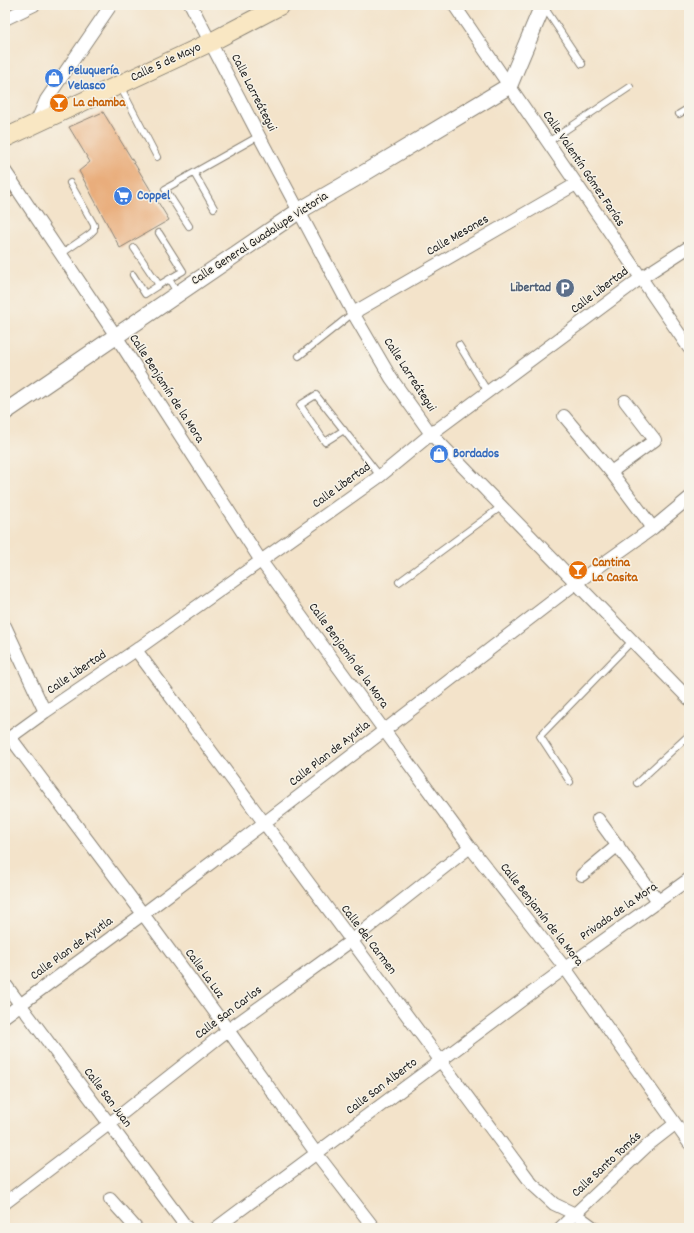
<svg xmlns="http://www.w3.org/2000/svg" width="694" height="1233" viewBox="0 0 694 1233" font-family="Dekko,sans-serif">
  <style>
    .building { fill: #e9ad7c }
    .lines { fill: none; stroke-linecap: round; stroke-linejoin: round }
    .service-casing { stroke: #888073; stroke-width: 8 }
    .minor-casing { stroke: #888073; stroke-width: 14 }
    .tertiary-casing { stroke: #888073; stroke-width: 18 }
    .secondary-casing { stroke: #888073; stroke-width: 20 }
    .service { stroke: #fff; stroke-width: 6 }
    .minor { stroke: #fff; stroke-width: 12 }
    .tertiary { stroke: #fff; stroke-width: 16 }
    .secondary { stroke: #f9e7c3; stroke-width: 18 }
    .labels { text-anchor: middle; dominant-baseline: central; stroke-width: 3; stroke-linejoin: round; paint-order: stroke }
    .street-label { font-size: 13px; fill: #1c1c1c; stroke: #f7f3e8 }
    .shop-label { font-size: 13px; font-weight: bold; fill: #366cbe; stroke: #f7f3e8; text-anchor: start }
    .food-label { font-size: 13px; font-weight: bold; fill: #c56008; stroke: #f7f3e8; text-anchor: start }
    .service-label { font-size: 13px; font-weight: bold; fill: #4e5e75; stroke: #f7f3e8; text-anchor: end }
  </style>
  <rect width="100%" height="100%" fill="#f7f3e8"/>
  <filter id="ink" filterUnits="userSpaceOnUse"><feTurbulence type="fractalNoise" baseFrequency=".025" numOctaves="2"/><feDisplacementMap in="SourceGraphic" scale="8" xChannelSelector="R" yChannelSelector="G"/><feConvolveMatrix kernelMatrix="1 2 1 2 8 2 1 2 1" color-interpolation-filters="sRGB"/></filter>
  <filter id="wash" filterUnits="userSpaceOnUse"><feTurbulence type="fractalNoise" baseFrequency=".012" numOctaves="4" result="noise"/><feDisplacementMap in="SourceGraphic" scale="16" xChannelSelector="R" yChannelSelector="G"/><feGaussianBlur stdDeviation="0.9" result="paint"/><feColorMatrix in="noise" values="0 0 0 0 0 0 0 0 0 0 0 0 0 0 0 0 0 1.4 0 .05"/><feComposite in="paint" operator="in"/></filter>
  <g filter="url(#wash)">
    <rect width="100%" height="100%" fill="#f3e3ca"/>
    <g id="blocks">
      <path class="building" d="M103,112L169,220L120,248L79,171L90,162L69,127Z
        M5,184L13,196L5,199Z"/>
    </g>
  </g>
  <g filter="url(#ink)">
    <use href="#blocks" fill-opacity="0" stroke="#888073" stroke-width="1"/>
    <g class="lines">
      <g class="service-casing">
        <path id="service" d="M544,7L582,64
          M120,86L157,157
          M679,114L689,108
          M548,142L630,87
          M194,173L214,208
          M189,226L165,189L259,136
          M134,248L159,285L183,271L159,233
          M61,254L90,234L94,230V225L70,183
          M133,275L145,294L159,285
          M169,279L178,294
          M459,345L488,392
          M299,356L353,313
          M344,430L325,442L300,405L316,395L380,476
          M399,582L502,506
          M570,782L540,736L633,640
          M637,783L689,735"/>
      </g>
      <g class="minor-casing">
        <path id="minor" d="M191,5L259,136L353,313L391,378L431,434L689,699
          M454,5L689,348
          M5,19L34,5
          M35,125L46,100L111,5
          M5,171L116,336L261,561L384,730L470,847L565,968L689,1143
          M353,313L576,184
          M564,416L611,472L653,528
          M611,472L655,440L625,401
          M5,626L45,712
          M136,650L532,1184L554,1204L575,1214L594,1228
          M10,737L143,914L228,1030L316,1153L374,1228
          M5,741L45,712L136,650L380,476L431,434L641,278L689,247
          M598,819L658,901
          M582,875L618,845
          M5,984L187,1228
          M5,1016L143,914L264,823L576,583L653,528L689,498
          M110,1199L136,1228
          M5,1203L109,1124L228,1030L351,941L470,847
          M216,1228L565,968L689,879
          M560,1228L648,1145L675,1124"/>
      </g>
      <g class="tertiary-casing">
        <path id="tertiary" d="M5,412L299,211L356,178L509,86L543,5"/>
      </g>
      <g class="secondary-casing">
        <path id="secondary" d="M5,138L211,42L281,5"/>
      </g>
      <use href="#service" class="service"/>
      <use href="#minor" class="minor"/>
      <use href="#tertiary" class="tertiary"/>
      <use href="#secondary" class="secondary"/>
    </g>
  </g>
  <defs>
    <g id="shop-disc" transform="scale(1)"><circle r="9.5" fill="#3f7fe0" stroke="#f7f3e8"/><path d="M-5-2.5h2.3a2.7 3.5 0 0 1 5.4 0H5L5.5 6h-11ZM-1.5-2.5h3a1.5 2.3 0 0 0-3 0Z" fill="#fff"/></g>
    <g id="bar-disc" transform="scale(1)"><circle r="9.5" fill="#e8710a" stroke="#f7f3e8"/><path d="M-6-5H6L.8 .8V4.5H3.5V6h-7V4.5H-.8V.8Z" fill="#fff"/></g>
    <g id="supermarket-disc" transform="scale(1)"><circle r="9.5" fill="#3f7fe0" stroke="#f7f3e8"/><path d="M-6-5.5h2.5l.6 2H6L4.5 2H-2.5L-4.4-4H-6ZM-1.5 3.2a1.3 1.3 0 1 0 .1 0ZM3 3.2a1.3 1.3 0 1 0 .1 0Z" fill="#fff"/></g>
    <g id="parking-disc" transform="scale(1)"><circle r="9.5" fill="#5c6f8a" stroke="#f7f3e8"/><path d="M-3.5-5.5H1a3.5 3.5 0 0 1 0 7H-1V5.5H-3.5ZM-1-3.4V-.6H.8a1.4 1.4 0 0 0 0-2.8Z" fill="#fff"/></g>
  </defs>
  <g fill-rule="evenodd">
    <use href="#shop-disc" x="54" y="78"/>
    <use href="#bar-disc" x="59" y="103"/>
    <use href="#supermarket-disc" x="123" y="196"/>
    <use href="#parking-disc" x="565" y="288"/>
    <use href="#shop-disc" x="439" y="454"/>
    <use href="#bar-disc" x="578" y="570"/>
  </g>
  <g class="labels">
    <g class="street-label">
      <text transform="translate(166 63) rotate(-25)">Calle 5 de Mayo</text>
      <text transform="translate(253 93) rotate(63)">Calle Larreátegui</text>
      <text transform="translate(583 169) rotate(56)">Calle Valentín Gómez Farías</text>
      <text transform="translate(458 236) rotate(-30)">Calle Mesones</text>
      <text transform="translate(260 239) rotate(-33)">Calle General Guadalupe Victoria</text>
      <text transform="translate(600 291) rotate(-37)">Calle Libertad</text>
      <text transform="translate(409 375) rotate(57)">Calle Larreátegui</text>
      <text transform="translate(166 389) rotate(57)">Calle Benjamín de la Mora</text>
      <text transform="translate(342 486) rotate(-36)">Calle Libertad</text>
      <text transform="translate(348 656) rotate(54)">Calle Benjamín de la Mora</text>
      <text transform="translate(77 673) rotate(-34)">Calle Libertad</text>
      <text transform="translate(330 754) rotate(-38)">Calle Plan de Ayutla</text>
      <text transform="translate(619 912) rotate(-35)">Privada de la Mora</text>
      <text transform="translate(541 915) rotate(52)">Calle Benjamín de la Mora</text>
      <text transform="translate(368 940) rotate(53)">Calle del Carmen</text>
      <text transform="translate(72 949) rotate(-36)">Calle Plan de Ayutla</text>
      <text transform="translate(204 974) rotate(54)">Calle La Luz</text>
      <text transform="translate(229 1013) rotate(-37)">Calle San Carlos</text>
      <text transform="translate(382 1087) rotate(-37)">Calle San Alberto</text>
      <text transform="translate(107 1098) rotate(53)">Calle San Juan</text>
      <text transform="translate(607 1165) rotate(-43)">Calle Santo Tomás</text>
    </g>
    <g class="shop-label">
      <text x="68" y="71">Peluquería<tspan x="68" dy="15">Velasco</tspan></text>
      <text x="137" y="196">Coppel</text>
      <text x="453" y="454">Bordados</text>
    </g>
    <g class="food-label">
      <text x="73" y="103">La chamba</text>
      <text x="592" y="563">Cantina<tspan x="592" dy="15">La Casita</tspan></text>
    </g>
    <g class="service-label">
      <text x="551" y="288">Libertad</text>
    </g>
  </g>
  <rect width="694" height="1233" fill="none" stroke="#f7f3e8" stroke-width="20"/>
</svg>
